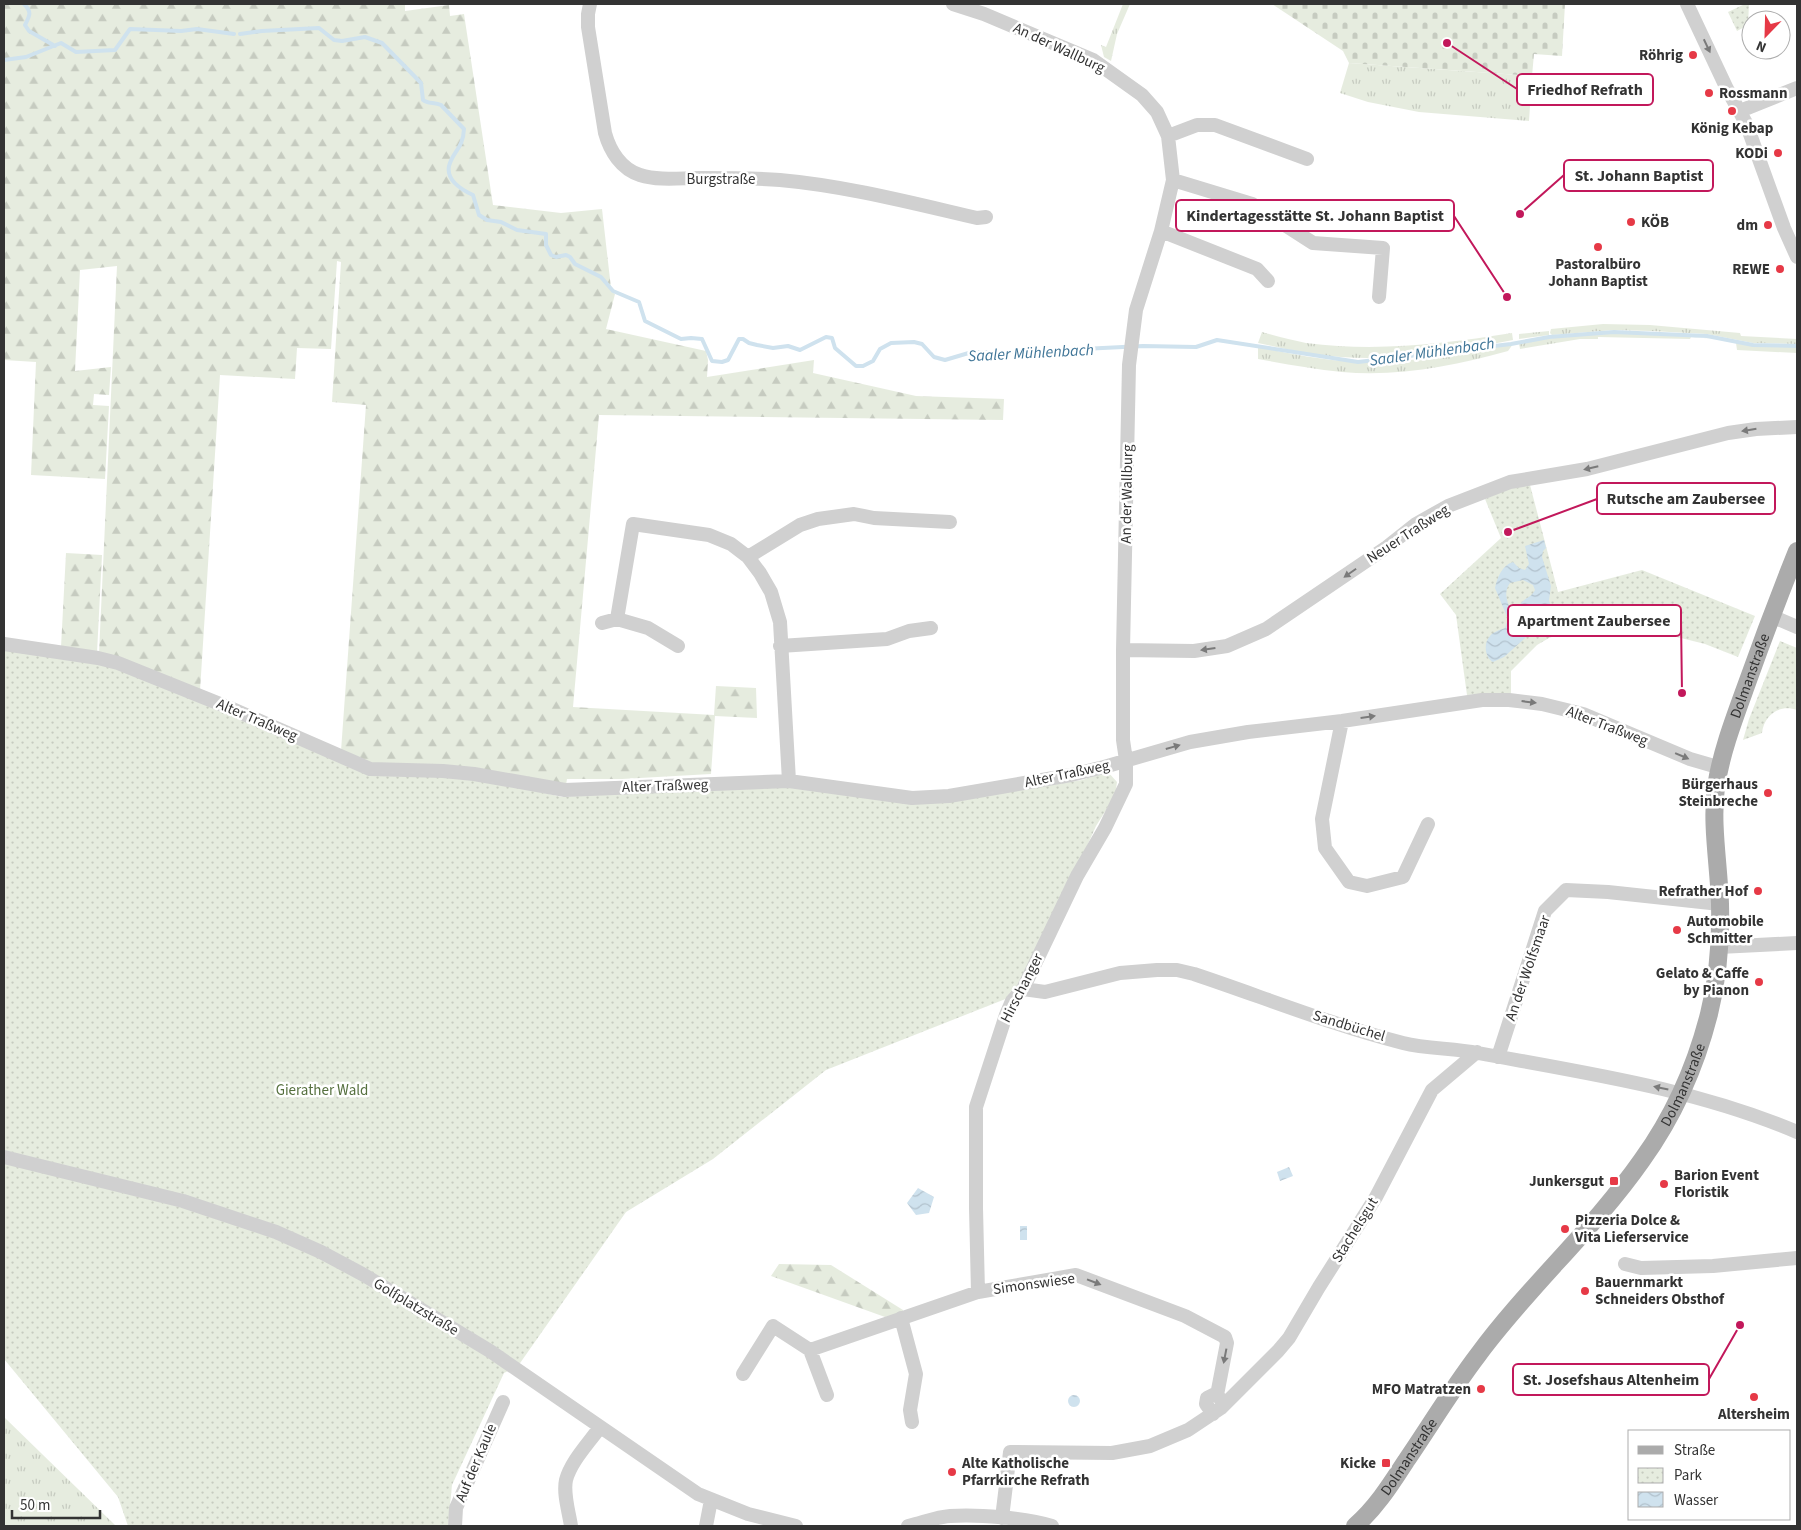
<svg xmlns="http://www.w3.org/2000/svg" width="1801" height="1530" viewBox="0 0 1801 1530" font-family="'Source Sans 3',sans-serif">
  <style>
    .grass { fill: url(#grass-tufts) }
    .forest { fill: url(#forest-firs) }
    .cemetery { fill: url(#cemetery-stones) }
    .park { fill: url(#park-dots) }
    .water { fill: url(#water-waves); fill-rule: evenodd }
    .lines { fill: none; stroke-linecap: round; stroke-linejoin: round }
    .stream { stroke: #cfe2ee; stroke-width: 4 }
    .minor { stroke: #d0d0d0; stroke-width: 14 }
    .major { stroke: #ababab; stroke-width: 18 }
    .oneway { fill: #7a7a7a }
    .poi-dot { fill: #e63946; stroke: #fff; stroke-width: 2 }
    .labels { text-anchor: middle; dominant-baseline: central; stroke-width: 5; stroke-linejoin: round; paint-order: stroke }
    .street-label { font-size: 15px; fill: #333; stroke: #fff }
    .poi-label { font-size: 15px; font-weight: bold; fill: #333; stroke: #fff; text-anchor: end }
    .park-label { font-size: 15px; fill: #56703f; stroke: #fff }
    .water-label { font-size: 16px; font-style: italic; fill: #3f7597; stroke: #fff }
    .leader { fill: none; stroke: #c2185b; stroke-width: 2 }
    .callout-dot { fill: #c2185b; stroke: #fff; stroke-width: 2 }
    .callout { fill: #fff; stroke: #c2185b; stroke-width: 2 }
    .callout-label { font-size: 16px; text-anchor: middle; font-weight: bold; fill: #333 }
  </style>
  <defs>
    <pattern id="grass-tufts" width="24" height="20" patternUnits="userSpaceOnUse" patternTransform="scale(1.25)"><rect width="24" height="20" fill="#e6ecdf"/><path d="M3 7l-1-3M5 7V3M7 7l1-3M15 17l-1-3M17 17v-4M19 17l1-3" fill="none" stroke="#c6cbc0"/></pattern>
    <pattern id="forest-firs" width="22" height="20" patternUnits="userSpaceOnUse" patternTransform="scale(1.25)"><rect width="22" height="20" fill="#e6ecdf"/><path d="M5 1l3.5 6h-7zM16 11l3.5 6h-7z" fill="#c6cbc0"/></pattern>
    <pattern id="cemetery-stones" width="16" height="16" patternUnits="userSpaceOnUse" patternTransform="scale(1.25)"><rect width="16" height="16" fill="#e6ecdf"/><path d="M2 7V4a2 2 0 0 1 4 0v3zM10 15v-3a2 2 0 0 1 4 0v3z" fill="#c6cbc0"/></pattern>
    <pattern id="park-dots" width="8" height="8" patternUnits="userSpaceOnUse" patternTransform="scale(1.25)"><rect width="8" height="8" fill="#e6ecdf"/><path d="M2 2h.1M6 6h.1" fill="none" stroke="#c6cbc0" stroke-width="1.8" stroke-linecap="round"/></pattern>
    <pattern id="water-waves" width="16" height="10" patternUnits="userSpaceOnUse" patternTransform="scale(1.25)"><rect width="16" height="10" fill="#cfe2ee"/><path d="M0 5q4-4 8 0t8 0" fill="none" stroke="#b2c2cd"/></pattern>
  </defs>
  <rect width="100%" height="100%" fill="#fff"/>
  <path class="grass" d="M1123,4H1130L1117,34L1111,61L1104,57L1101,45L1106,47Z
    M1349,63L1532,76L1529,121L1419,112L1368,102L1340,93Z
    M1603,324L1650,325L1740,333L1741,336L1797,339V344L1753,343L1707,334L1651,331L1614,330L1552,335L1550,333L1551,329Z
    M1549,331V335L1519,339V334Z
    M1262,332C1276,336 1292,340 1306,343C1378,352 1442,344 1512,333L1513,340C1456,351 1400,361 1341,357C1313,356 1286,349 1258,343Z
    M1614,333L1685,336L1716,339L1691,337L1690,339L1598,337V339H1580L1520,349L1519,343C1551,338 1582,334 1614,333Z
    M1736,343L1753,346L1797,347V353L1737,350Z
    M1513,344L1508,351C1454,366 1398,377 1342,372C1314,369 1286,364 1258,359V347C1297,355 1336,363 1376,362C1423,361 1468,352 1513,344Z
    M4,1417L116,1526H4Z"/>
  <path class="forest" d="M4,4H405V11L449,5L450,16L464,14L493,205L561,213L602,209L611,288L612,292L615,294L606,329L706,351L708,360L707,377L814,360L813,373L916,396L1004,399L1003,420L599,415L573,707L714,715L716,686L756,688L757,718L715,716L711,774L622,779H567L566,785L370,763L341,751L366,405L332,402L341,262L337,261L331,349L297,348L295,379L220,375L200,691L99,653L117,266L80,270L75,371L111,367L109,395L94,394L93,405L109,406L105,479L31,475L36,362L4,360Z
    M66,553L102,555L97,653L61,647Z
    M779,1264L831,1265L903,1310V1315L885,1317L771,1276Z"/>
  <path class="cemetery" d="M1272,4H1565L1562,56L1534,54L1532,76L1349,63L1343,51Z"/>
  <path class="park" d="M1745,4H1749L1748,25L1737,31L1728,12Z
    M1530,485L1558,592L1642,570L1755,616L1738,657L1705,644L1673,636L1633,620L1597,621L1549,638L1537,645L1511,671V693L1467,695L1456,615L1440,594L1501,538L1485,499L1508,489Z
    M1780,641L1797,648V710C1779,704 1764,715 1762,733L1743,740L1749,719Z
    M4,648L116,666L368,774L466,775L562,797L711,787L775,785L876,799L1022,790L1082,780L1108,772L1117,782L1115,796L1096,826L1069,886L1021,987L1008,998L826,1070L713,1159L626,1212L518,1366L504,1373L452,1485L448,1526H128L118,1497L4,1359Z"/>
  <path class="water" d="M1544,540L1546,548L1543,551L1542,557L1551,586L1549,600L1554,617L1553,621L1550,625L1533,631L1504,657L1493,662C1485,658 1483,643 1490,636C1493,632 1500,630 1505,628L1508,619L1495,588C1497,578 1502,565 1513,562L1519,568L1525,570L1529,564L1525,546ZM1523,580L1533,585L1535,590C1531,597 1529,596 1523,601C1518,605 1519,611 1512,612C1507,603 1503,592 1510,583Z
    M1289,1167L1293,1176L1280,1181L1277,1172Z
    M918,1188L934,1197L929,1213L916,1215L907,1203Z
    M1020,1226H1027V1240H1020Z
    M1068 1401a6 6 0 1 1 12 0a6 6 0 1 1-12 0Z"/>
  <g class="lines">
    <path class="stream" d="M24,4C32,12 30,15 25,25L29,31L55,46
      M240,34L262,31L319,28L334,40L342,41L365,37L382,43L421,83L423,100C428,104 435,102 441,105L464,129C463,149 453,151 449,166C446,181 462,190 473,195L479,215L487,220L501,222L517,230L546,234V245L551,255L556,257L566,255L570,257L575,264L601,277L613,291L639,302L645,321L681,339L691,338L702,339L712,361L722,362L728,360L739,339H743L749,343L757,345L773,348L788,346L800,350L826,337L832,338L835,348L856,366H863L873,361L880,349L891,343L914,342L922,344L934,357L945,360L972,352H1022L1143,346L1196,347L1217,340L1358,362L1511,344L1549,337L1614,332L1707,336L1753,345L1797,346
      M4,60L26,57L61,43L76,52L115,50L130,29L181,31L197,29L234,34"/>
    <path class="minor" d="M590,4L588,14V27L605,133C610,151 621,169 640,175C659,181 680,178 700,178C727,178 753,178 780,180C847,186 912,203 977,218L986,217
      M953,4L984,14L1093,60L1142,95L1157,112L1168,136L1173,180L1161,231L1136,310L1129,365L1123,650V740L1126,760V784L1105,828L1077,876L1023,989L1012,1001L1006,1015L976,1107V1208L978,1292
      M1687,4L1727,89L1746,123L1784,228L1797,257
      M1740,111L1797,88
      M1168,136L1197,125H1215L1307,159
      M1173,180L1252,204L1313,243L1383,248L1379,297
      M1161,231L1257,269L1268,281
      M748,557L800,525L818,519L854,514L874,518L950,522
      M1771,616L1797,627
      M617,619L633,524L709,535L731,544L748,557L760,573L771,592L780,622L789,781
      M602,623L617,619L648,628L678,646
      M4,644L98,658L118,663L230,708L370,769L443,771L474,774L565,790L789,781L912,798L949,796L1071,775L1104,767L1190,742L1248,732L1342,721L1482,700H1509L1542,704L1583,714L1690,759L1721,768
      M780,646L887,639L909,631L931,628
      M1123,650L1194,651L1227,646L1266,629L1387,547L1416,524L1448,506L1510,482L1587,469L1728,433L1756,429L1797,427
      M1342,721L1322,819L1325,848L1349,882L1367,886L1403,877L1428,824
      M1719,947L1797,943
      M1023,989L1045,992L1120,973L1157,970H1177L1194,974C1263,997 1332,1025 1403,1043C1427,1049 1453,1048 1478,1053C1586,1073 1696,1089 1797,1132
      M1498,1057L1545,911L1566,890L1608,892L1720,904
      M4,1157L183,1201L276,1232L321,1252L364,1275L490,1351L698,1494L748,1514L796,1526
      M1625,1264L1641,1268L1713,1266L1797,1258
      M901,1318L916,1374L910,1410L912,1422
      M810,1350L827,1395
      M743,1374L773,1326L810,1350L978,1292L1076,1275L1185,1316L1225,1337L1227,1343L1217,1395
      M1213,1414L1206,1404L1207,1398L1215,1394L1223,1401
      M1002,1518L1010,1452L1112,1453L1150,1446L1188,1430L1221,1408L1278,1351L1289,1338L1319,1287L1376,1197L1432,1090L1477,1052
      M455,1526L456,1508L503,1402
      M571,1526C569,1512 563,1494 566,1480C571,1461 589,1443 600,1427
      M706,1526L711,1500
      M908,1526C922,1523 936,1517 950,1516C978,1514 1025,1518 1052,1526"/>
    <path class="major" id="s1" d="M1355,1526C1376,1508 1391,1484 1406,1461C1430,1426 1452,1389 1478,1355C1528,1287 1593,1230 1642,1160C1673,1117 1696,1065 1709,1014C1718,978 1721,941 1720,904C1719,866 1711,825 1716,787C1721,753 1734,719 1746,686C1762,641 1779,596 1797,551"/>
  </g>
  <defs><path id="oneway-solid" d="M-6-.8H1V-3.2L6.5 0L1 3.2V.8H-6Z" transform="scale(1.25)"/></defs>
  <g class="oneway">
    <use href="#oneway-solid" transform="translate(1707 46) rotate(65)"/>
    <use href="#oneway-solid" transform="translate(1749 430) rotate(171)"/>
    <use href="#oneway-solid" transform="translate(1591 468) rotate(167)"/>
    <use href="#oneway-solid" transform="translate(1350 573) rotate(145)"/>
    <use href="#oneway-solid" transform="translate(1208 649) rotate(172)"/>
    <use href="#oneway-solid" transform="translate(1529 702) rotate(7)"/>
    <use href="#oneway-solid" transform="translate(1368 717) rotate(-8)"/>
    <use href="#oneway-solid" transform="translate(1173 747) rotate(-16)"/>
    <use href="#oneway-solid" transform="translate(1682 756) rotate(23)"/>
    <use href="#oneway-solid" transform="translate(1661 1088) rotate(-168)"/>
    <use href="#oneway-solid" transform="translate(1094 1282) rotate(21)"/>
    <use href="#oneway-solid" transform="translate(1225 1356) rotate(101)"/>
  </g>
  <g class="poi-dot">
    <circle cx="1693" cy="55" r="5"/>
    <circle cx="1709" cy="93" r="5"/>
    <circle cx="1732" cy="111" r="5"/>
    <circle cx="1778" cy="153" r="5"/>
    <circle cx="1631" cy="222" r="5"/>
    <circle cx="1768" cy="225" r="5"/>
    <circle cx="1598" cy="247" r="5"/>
    <circle cx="1780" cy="269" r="5"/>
    <circle cx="1768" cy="793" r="5"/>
    <circle cx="1758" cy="891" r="5"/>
    <circle cx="1677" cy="930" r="5"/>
    <circle cx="1759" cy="982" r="5"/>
    <rect x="1609" y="1176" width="10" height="10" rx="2.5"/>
    <circle cx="1664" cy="1184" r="5"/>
    <circle cx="1565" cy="1229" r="5"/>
    <circle cx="1585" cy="1291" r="5"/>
    <circle cx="1481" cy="1389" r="5"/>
    <circle cx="1754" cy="1397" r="5"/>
    <rect x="1381" y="1458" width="10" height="10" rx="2.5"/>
    <circle cx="952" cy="1472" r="5"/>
  </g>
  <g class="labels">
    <g class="street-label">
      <text transform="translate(1059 48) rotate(25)">An der Wallburg</text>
      <text x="721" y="179">Burgstraße</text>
      <text transform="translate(1127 494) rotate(-89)">An der Wallburg</text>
      <text transform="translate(1408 534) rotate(-33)">Neuer Traßweg</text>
      <text stroke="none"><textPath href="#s1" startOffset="972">Dolmanstraße</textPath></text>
      <text transform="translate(257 720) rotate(23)">Alter Traßweg</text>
      <text transform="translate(1607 726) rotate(21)">Alter Traßweg</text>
      <text transform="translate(1067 774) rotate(-12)">Alter Traßweg</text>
      <text transform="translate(665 786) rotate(-2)">Alter Traßweg</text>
      <text transform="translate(1528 968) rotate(-71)">An der Wolfsmaar</text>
      <text transform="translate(1022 988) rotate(-63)">Hirschanger</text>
      <text transform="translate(1349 1026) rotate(17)">Sandbüchel</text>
      <text stroke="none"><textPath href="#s1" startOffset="552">Dolmanstraße</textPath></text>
      <text transform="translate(1355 1230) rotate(-58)">Stachelsgut</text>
      <text transform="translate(1034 1284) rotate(-8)">Simonswiese</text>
      <text transform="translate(416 1307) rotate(31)">Golfplatzstraße</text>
      <text stroke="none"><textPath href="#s1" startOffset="88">Dolmanstraße</textPath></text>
      <text transform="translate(476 1463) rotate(-67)">Auf der Kaule</text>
    </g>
    <g class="poi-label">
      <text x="1683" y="55">Röhrig</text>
      <text x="1719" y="93" text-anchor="start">Rossmann</text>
      <text x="1732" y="128" text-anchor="middle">König Kebap</text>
      <text x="1768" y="153">KODi</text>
      <text x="1641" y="222" text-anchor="start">KÖB</text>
      <text x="1758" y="225">dm</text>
      <text x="1598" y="264" text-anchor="middle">Pastoralbüro<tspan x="1598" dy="17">Johann Baptist</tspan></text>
      <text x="1770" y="269">REWE</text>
      <text x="1758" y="784">Bürgerhaus<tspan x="1758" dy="17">Steinbreche</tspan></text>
      <text x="1748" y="891">Refrather Hof</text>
      <text x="1687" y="921" text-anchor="start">Automobile<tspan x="1687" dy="17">Schmitter</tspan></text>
      <text x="1749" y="973">Gelato &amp; Caffe<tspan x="1749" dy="17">by Pianon</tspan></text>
      <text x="1674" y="1175" text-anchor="start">Barion Event<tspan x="1674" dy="17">Floristik</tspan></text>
      <text x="1604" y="1181">Junkersgut</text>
      <text x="1575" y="1220" text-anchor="start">Pizzeria Dolce &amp;<tspan x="1575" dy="17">Vita Lieferservice</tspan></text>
      <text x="1595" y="1282" text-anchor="start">Bauernmarkt<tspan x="1595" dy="17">Schneiders Obsthof</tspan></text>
      <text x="1471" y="1389">MFO Matratzen</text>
      <text x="1754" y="1414" text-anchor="middle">Altersheim</text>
      <text x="962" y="1463" text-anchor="start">Alte Katholische<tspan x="962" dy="17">Pfarrkirche Refrath</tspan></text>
      <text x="1376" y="1463">Kicke</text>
    </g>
    <g class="park-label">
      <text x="322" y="1090">Gierather Wald</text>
    </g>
    <g class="water-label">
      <text transform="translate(1432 352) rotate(-8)">Saaler Mühlenbach</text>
      <text transform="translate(1031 353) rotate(-3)">Saaler Mühlenbach</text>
    </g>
  </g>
  <path class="leader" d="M1447 43L1517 89M1520 214L1564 175M1507 297L1454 216M1508 532L1597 499M1682 693L1681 620M1740 1325L1709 1379"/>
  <g class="callout-dot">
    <circle cx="1447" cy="43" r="5"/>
    <circle cx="1520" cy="214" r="5"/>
    <circle cx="1507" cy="297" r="5"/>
    <circle cx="1508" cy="532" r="5"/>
    <circle cx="1682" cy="693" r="5"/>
    <circle cx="1740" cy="1325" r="5"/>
  </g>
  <g class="callout">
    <rect x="1517" y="74" width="136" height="31" rx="5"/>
    <rect x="1564" y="160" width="149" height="31" rx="5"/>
    <rect x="1176" y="200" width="278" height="31" rx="5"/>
    <rect x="1597" y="483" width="178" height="31" rx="5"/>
    <rect x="1508" y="605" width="173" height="31" rx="5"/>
    <rect x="1513" y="1364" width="196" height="31" rx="5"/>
  </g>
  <g class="callout-label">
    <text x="1585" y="95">Friedhof Refrath</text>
    <text x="1639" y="181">St. Johann Baptist</text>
    <text x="1315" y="221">Kindertagesstätte St. Johann Baptist</text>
    <text x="1686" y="504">Rutsche am Zaubersee</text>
    <text x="1594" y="626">Apartment Zaubersee</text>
    <text x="1611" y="1385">St. Josefshaus Altenheim</text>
  </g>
  <rect width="1801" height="1530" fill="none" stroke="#333333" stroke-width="10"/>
  <rect x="1628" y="1430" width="162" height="90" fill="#ffffff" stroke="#adadad"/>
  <rect x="1638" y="1446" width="25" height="8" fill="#ababab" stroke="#adadad"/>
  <text x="1674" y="1455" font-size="15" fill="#333333">Straße</text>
  <rect x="1638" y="1468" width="25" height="15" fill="url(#park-dots)" stroke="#adadad"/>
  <text x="1674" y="1480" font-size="15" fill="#333333">Park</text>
  <rect x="1638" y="1492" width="25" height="15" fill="url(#water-waves)" stroke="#adadad"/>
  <text x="1674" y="1505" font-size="15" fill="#333333">Wasser</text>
  <g transform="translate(1766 35) rotate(203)"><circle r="24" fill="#ffffff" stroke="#adadad"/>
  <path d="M0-4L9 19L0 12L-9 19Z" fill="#e63946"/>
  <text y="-8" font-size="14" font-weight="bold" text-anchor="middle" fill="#333333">N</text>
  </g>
  <path d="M12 1510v8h88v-8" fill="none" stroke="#333333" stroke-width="2.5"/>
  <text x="20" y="1510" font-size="15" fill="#333333" stroke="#ffffff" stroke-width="4" paint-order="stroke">50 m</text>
</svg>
